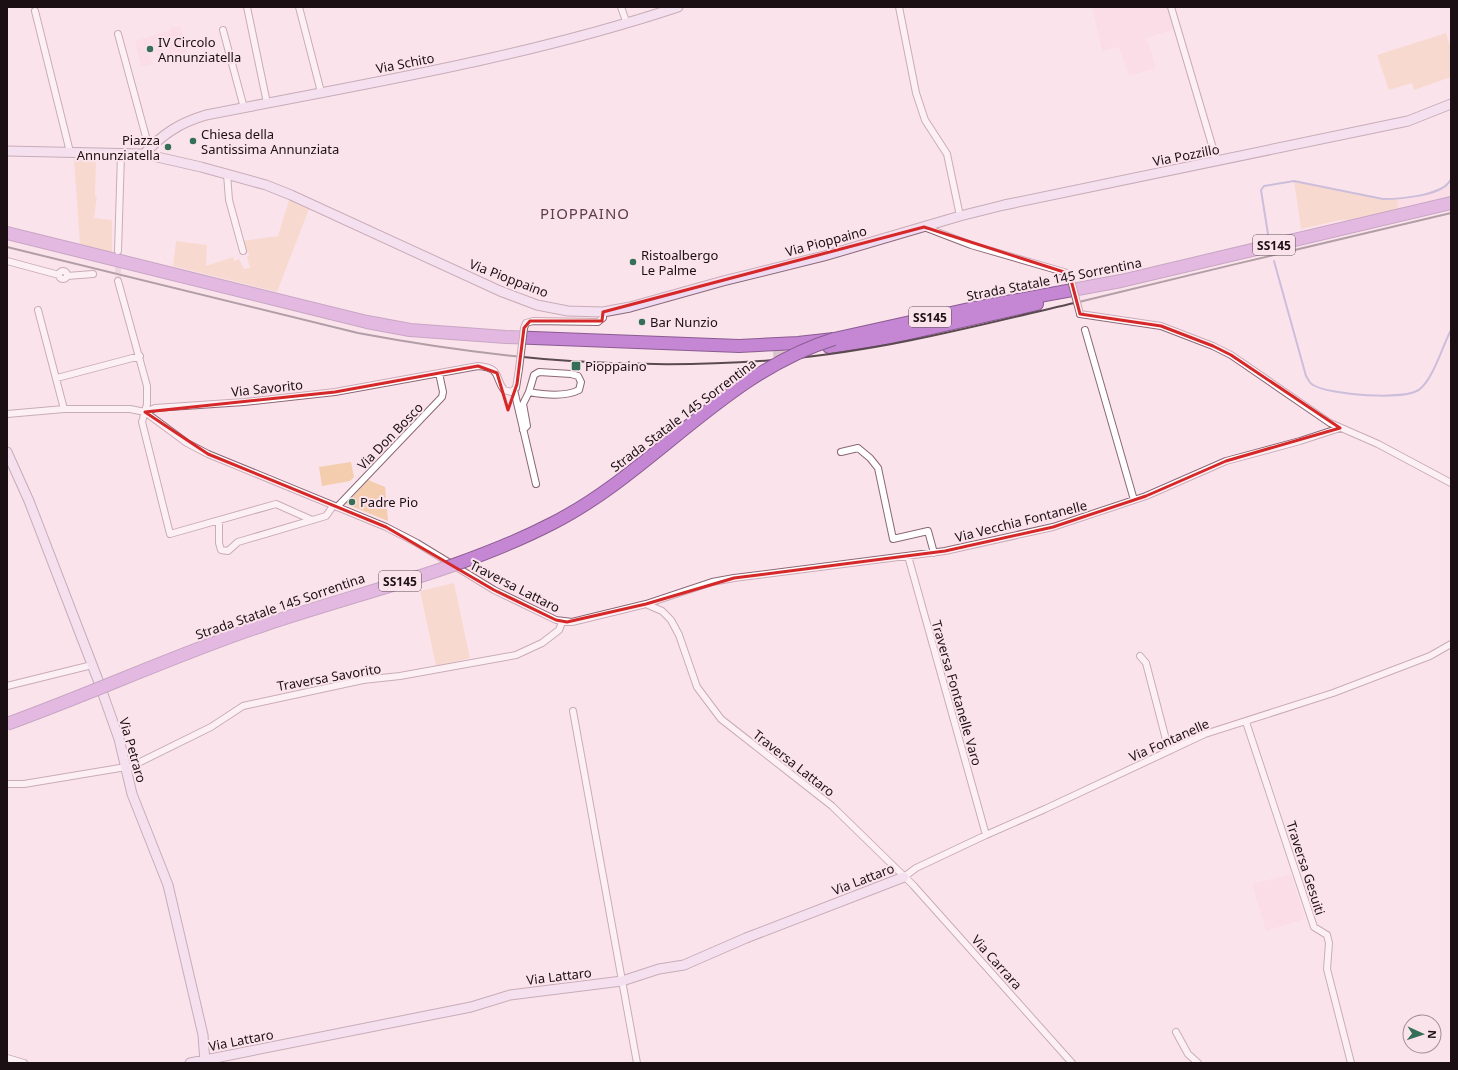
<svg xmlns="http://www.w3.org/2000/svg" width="1458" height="1070" viewBox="0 0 1458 1070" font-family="'Noto Sans',sans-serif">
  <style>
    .built { fill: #fbd4e2; fill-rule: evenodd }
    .green { fill: #f3cdad }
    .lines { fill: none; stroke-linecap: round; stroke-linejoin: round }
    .stream { stroke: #9290c3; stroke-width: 2 }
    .street-tunnel { stroke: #dac3cc; stroke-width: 6; stroke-dasharray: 6 3; stroke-linecap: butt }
    .highway-tunnel { stroke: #dac3cc; stroke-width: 12; stroke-dasharray: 12 6; stroke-linecap: butt }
    .street-casing { stroke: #8b6875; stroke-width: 8 }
    .secondary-casing { stroke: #8b6875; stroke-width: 11 }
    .highway-casing { stroke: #8a5c91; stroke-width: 14 }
    .street { stroke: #fff; stroke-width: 6 }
    .secondary { stroke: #eedbf2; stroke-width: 9 }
    .highway { stroke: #c586d4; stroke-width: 12 }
    .rail { stroke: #5a4a50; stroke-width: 2 }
    .street-bridge-casing { stroke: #8b6875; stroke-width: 8; stroke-linecap: butt }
    .highway-bridge-casing { stroke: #8a5c91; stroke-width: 14; stroke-linecap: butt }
    .street-bridge { stroke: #fff; stroke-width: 6 }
    .highway-bridge { stroke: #c586d4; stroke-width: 12 }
    .marked { fill: none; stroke: #d62828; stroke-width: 3; stroke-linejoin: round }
    .poi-dot { fill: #366f58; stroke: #fbe3ec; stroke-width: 1.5 }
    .labels { text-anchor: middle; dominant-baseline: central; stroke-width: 4; stroke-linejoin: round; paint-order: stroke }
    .shield { fill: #fbe3ec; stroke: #5f4f55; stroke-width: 1 }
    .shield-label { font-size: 12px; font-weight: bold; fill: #1c0f14 }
    .poi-label { font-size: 13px; fill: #1c0f14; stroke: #fbe3ec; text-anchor: start }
    .street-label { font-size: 13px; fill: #1c0f14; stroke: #fbe3ec }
    .quarter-label { font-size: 15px; letter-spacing: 1px; fill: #5d3d49; stroke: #fbe3ec }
  </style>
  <rect width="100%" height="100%" fill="#fbe3ec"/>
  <path class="built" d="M1092,7H1168L1175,29L1147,38L1156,68L1129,76L1119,47L1102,51Z
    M180,26L188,56L160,63L156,52L150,54L153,64L141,67L135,41L171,30L170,28ZM174,39L175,44L168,46L170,52L164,53L161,43Z
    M1451,185V196L1398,209L1397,199L1414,197Z
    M1291,874L1305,919L1266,931L1252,884Z"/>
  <path class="green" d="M1446,33L1451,49V77L1414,90L1412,83L1389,90L1377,55Z
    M74,159L96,160L95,196H97L94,218L112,220V252L80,244Z
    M1294,181L1383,199H1397L1398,209L1356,220H1341L1301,229Z
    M289,200L309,209L277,292L173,266L176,241L207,245L206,266L233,257L234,261L239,259L244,269L250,268L247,257L249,255L248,252H246L242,241L278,236Z
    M351,462L354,477L350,481L322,486L319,467Z
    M368,480L385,487L388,521L346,504Z
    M454,583L470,658L436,666L420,591Z"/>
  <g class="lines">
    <path class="stream" d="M1268,234L1261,190L1264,186L1294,181L1383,199C1399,199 1444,196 1451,179
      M1274,261L1306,376C1308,379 1310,384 1313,385C1330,395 1406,401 1420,389C1434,377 1442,347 1451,330"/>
    <path class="street-tunnel" d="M118,258V281"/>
    <path class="highway-tunnel" d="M773,351L806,349"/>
    <g class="street-casing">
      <path id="street" d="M247,7L267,103
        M299,7L321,92
        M621,7L627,24
        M899,7L916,93L925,120L947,154L960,216
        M1171,7L1217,162
        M35,11L70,152
        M223,30L244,108
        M118,34L149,148
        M227,174L229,200L243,251
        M924,227L971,245L1064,272L1069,275L1071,280
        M118,251L121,154
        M7,261L59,275
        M59 275a4 4 0 1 1 8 0a4 4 0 1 1-8 0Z
        M67,276L93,274
        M118,281L147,386V404L142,422L170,534L276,504L312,520
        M38,310L64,409
        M1080,314L1161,326L1213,346L1231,355L1330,423L1378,444L1451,483
        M524,328L526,323L533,321L598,322L603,318V312
        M1085,330L1134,500
        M57,378L140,356
        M514,390L536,484
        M145,412L187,443L208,454L386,527L417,543L494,590L556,620L572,622L646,604L662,611L671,620L679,635L697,687L721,719L832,806L913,885L1072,1063
        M7,414L64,409H130L145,412L155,408L244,402L335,392L478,366C502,368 494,377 504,390L511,392L516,388L519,369
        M523,430L527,426L523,404L529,392C545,395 565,397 579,390L581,382L578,376L571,374L539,372L534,375L529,392
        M841,452L858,448L870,458L878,468L893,539L928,531L934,553
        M337,507L442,397L443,392L439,373
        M219,521V543L221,550L228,551L238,542L326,516L333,506
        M908,556L986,835
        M646,604L712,582L734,578L945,551L1053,527L1146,496L1226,461L1300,441L1340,428
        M1140,656L1146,663L1169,751
        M7,686L92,665
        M573,711L637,1063
        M1246,722L1312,921L1314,927L1327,935L1329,943L1327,969L1351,1063
        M126,769L211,727L243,706L363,680L400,676L516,655L542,643L559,630L562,622
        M7,784H24L126,767
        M904,877L916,868L986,835L1045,809L1205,734L1333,693L1430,656L1451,644
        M1176,1032L1188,1054L1198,1063
        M7,1058L24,1063"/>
    </g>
    <g class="secondary-casing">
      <path id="secondary" d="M7,151L144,154L201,167L266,185L291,195L500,291L537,305L568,311L603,312L630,307L723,281L824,256L960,216L1004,205L1408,121L1451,104
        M144,154C163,134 179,123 206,115C364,84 524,58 678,7
        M7,452L29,501L98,680L119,739L132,794L168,885L203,1035L205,1063
        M190,1063L471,1007L510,995L622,981L659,969L684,965L746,938L904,877"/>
    </g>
    <g class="highway-casing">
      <path id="highway" d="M7,233L310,308L367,322L410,330L506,337L739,346L798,343L834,339L969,309L1121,281L1451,203
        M829,347L892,337L1037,304"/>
    </g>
    <use href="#street" class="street"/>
    <use href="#secondary" class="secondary"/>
    <use href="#highway" class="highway"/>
    <path class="rail" d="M7,247L358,333C502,360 639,372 786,359C888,350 987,323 1087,300C1208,270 1330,242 1451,213"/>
    <g class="street-bridge-casing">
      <path id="street-bridge" d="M1071,280L1080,314
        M519,369L524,328"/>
    </g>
    <g class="highway-bridge-casing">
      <path id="highway-bridge" d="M7,724C93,693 175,655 261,626C358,593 462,570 553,523C653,472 724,373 834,339"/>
    </g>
    <use href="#street-bridge" class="street-bridge"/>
    <use href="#highway-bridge" class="highway-bridge"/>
  </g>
  <path d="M0 0H1458V1070H0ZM924,227L1064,272L1071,280L1080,314L1161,326L1213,346L1231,355L1340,428L1226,461L1146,496L1053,527L945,551L734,578L646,604L567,622L556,620L494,590L386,527L208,454L145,412L335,392L478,366L497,373L508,410L517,384L524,328L530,321H602L603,312Z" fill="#fbe3ec" fill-opacity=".55" fill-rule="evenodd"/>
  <path class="marked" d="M924,227L1064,272L1071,280L1080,314L1161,326L1213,346L1231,355L1340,428L1226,461L1146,496L1053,527L945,551L734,578L646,604L567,622L556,620L494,590L386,527L208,454L145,412L335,392L478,366L497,373L508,410L517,384L524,328L530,321H602L603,312Z"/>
  <g class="poi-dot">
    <circle cx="150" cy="49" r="4"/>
    <circle cx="193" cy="141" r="4"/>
    <circle cx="168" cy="147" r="4"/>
    <circle cx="633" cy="262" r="4"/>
    <circle cx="642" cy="322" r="4"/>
    <rect x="571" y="361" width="10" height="10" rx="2"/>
    <circle cx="352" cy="502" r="4"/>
  </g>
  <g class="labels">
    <g class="shield">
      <rect x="1253" y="235" width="42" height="20" rx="3"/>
      <rect x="909" y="307" width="42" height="20" rx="3"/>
      <rect x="379" y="571" width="42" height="20" rx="3"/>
    </g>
    <g class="shield-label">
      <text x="1274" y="245">SS145</text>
      <text x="930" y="317">SS145</text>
      <text x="400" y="581">SS145</text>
    </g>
    <g class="poi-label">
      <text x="158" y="42">IV Circolo<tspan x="158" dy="15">Annunziatella</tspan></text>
      <text x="201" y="134">Chiesa della<tspan x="201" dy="15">Santissima Annunziata</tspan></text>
      <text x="160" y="140" text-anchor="end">Piazza<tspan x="160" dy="15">Annunziatella</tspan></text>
      <text x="641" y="255">Ristoalbergo<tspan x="641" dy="15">Le Palme</tspan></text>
      <text x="650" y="322">Bar Nunzio</text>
      <text x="585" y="366">Pioppaino</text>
      <text x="360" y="502">Padre Pio</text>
    </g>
    <g class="street-label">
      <text transform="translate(405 63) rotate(-11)">Via Schito</text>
      <text transform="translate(1186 155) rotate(-11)">Via Pozzillo</text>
      <text transform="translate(826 241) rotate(-15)">Via Pioppaino</text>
      <text transform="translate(509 278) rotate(21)">Via Pioppaino</text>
      <text transform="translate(1054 279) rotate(-11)">Strada Statale 145 Sorrentina</text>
      <text transform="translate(267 388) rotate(-6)">Via Savorito</text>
      <text transform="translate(683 415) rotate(-37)">Strada Statale 145 Sorrentina</text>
      <text transform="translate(390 436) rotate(-46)">Via Don Bosco</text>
      <text transform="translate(1021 521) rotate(-14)">Via Vecchia Fontanelle</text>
      <text transform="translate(515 586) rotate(27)">Traversa Lattaro</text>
      <text transform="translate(280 606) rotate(-19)">Strada Statale 145 Sorrentina</text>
      <text transform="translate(329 677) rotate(-10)">Traversa Savorito</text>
      <text transform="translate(957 693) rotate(74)">Traversa Fontanelle Varo</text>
      <text transform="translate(1169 740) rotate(-24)">Via Fontanelle</text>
      <text transform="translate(133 750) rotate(74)">Via Petraro</text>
      <text transform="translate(794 763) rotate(38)">Traversa Lattaro</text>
      <text transform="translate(1306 868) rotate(72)">Traversa Gesuiti</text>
      <text transform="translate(863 879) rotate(-21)">Via Lattaro</text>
      <text transform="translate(997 962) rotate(48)">Via Carrara</text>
      <text transform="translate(559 976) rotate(-7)">Via Lattaro</text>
      <text transform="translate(241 1040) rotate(-11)">Via Lattaro</text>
    </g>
    <g class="quarter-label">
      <text x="585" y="213">PIOPPAINO</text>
    </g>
  </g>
  <rect width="1458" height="1070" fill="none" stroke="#1c0f14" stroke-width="16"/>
  <g transform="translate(1422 1034) rotate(93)"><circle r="19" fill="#fbe3ec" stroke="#a28e96"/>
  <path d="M0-3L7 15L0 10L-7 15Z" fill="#366f58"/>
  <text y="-6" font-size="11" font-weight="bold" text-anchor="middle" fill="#1c0f14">N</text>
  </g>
</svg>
